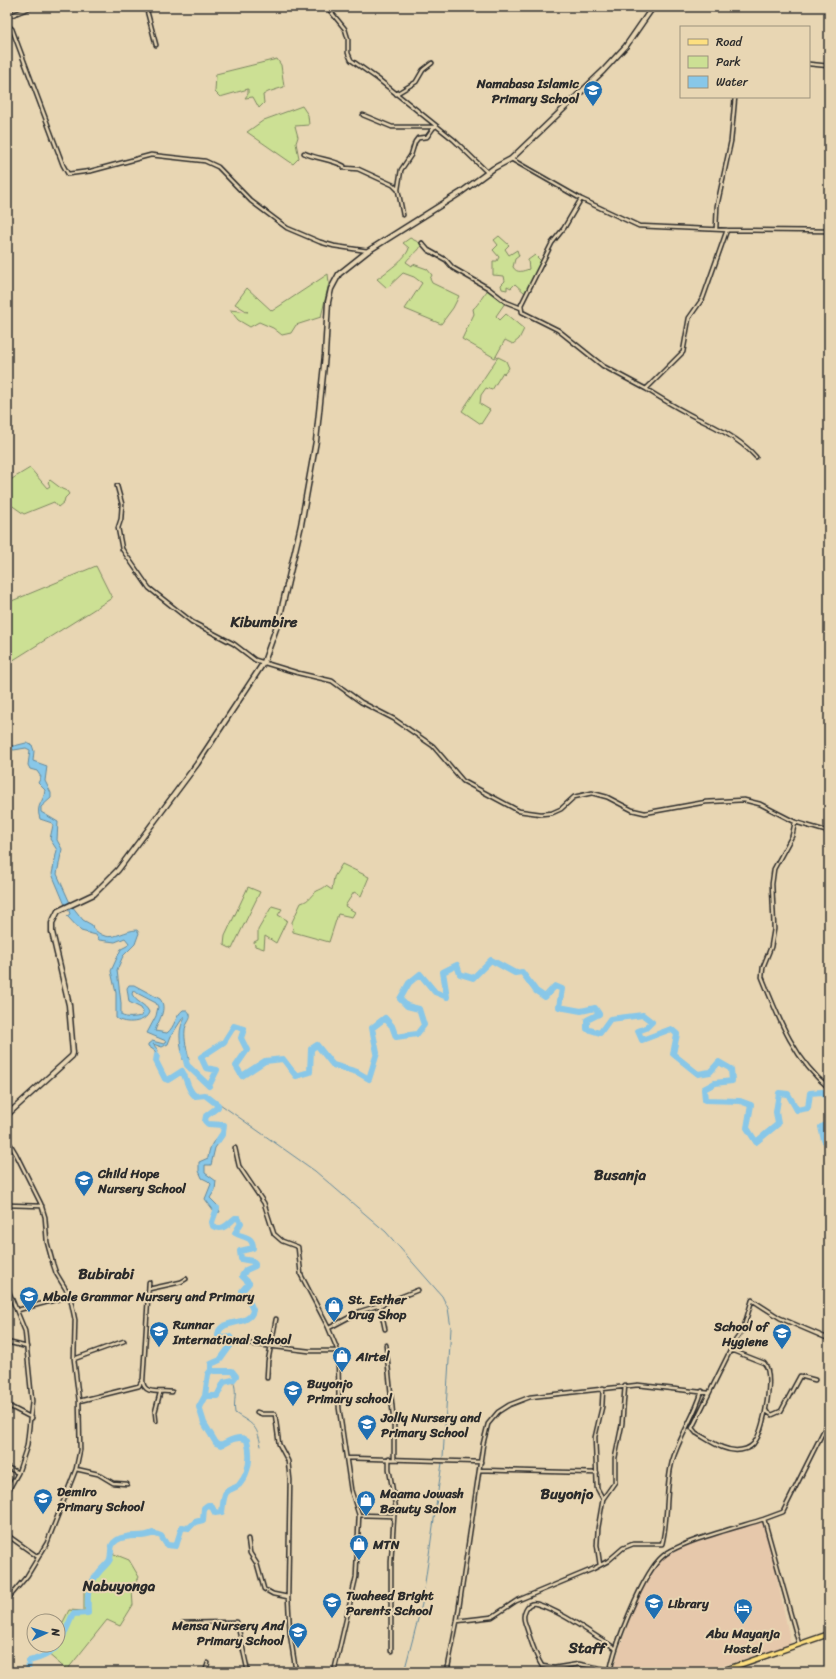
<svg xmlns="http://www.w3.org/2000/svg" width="836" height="1679" viewBox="0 0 836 1679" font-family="Sriracha,sans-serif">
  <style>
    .built { fill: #e6c8ab }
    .green { fill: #cce094; stroke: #7c8660 }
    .water { fill: #88c7e8; stroke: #63899c }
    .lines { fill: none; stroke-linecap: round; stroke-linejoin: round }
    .stream { stroke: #63899c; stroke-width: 1 }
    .river { stroke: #88c7e8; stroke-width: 6 }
    .street-casing { stroke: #2b2b2b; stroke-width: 5.5 }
    .secondary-casing { stroke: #2b2b2b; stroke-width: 7 }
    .primary-casing { stroke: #2b2b2b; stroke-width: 7 }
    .street { stroke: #e8d6b3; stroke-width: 2.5 }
    .secondary { stroke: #e8d6b3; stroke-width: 4 }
    .primary { stroke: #fddf80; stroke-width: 4 }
    .rail-casing { stroke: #2b2b2b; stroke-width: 2.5 }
    .rail { stroke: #e8d6b3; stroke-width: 1; stroke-dasharray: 3; stroke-linecap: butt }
    .labels { text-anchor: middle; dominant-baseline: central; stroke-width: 4; stroke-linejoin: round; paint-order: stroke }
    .poi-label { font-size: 13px; font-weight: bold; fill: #2b2b2b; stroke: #e8d6b3; text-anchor: start }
    .quarter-label { font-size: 15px; font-weight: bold; fill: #2b2b2b; stroke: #e8d6b3 }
  </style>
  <rect width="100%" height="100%" fill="#e8d6b3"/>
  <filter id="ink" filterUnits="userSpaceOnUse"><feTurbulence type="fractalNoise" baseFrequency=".025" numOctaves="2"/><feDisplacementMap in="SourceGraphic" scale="8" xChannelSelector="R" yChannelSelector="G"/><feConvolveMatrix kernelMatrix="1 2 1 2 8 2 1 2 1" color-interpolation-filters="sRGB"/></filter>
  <g filter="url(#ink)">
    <path class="built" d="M762,1521L768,1534L791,1645L703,1672H612L635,1603L654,1567L662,1558L686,1546Z"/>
    <path class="green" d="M277,59L281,65L284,87L268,92L263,95L264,103L259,108L253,97L245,98L248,94V89L220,97L215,92L216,74Z
      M302,106L308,115L309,125L295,126L298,137L296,143L299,158L293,164L247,132L264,120Z
      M499,236L509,245L505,249L509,255L517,250L519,256L515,259L513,267C517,274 523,271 529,269L528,260L535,255L543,263L530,289L525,293L515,284L511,288L507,286V290L502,289L501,285L505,281L504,276L493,275V261H497L499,257L493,250L498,245L494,240Z
      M410,238L420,243L421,246C417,254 410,255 406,262L412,266L413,264L427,269L432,275L430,279L432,283L459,296L453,308L441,324L405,309L422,283L414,277L403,273L387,288L377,279C385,273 407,258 409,248L403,243Z
      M328,274L329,283L321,317L296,325L291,333L282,335L273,328L259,322L250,327L238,320L230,310L248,312L235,304L247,288L272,311Z
      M488,290L505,303L496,316L500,320L506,314L524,329L519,339L513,344L505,340L495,358L462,339L474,314L473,309C480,303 482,296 488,290Z
      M498,357L506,361L509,368L504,374L503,372L492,390L486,388L481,395L480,404L490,410L481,424L462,411Z
      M30,468L47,488L50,486L48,482L50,480L62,489L67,491L69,494L65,498L64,502L58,507L54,502L24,514L7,502V482Z
      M96,566L112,598L7,664V603Z
      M342,864L369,877L361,896L354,892L345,906L355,912L352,917L338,914L329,942L293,932L292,922L301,903C311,900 310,895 317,891C321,889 322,889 326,886L332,890L334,877Z
      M248,887L260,892L232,949L224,945L225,936Z
      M272,906L282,909L278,915L287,920L276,943L265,936L264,949L255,946L254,942L258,940V930Z
      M114,1554L129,1560L139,1577L132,1590L133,1605L120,1626L107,1620L67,1670L47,1653L51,1645H58V1632L69,1610L84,1611V1587Z"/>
    <path class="water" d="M26,743L32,745L34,751L33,761L47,766L45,781L51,793V798L41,807V812L58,822L57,840L62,849L57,874L70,903L65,905L52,874L57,850L50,839L53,825L52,823L40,819C35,804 44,803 45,790L38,783L41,777L37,771L30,769L28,765L30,750L26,748L14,750L7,749V744L14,746Z
      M72,906L83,920L92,925L93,929C97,931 100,935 105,936C115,939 126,930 137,930L139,933L135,944L123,956L117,970L121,1003V1015C127,1019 135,1017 142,1016L143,1012L141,1008L129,1002L127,988L129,985H134L160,999C168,1009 158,1021 155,1031L167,1033C175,1027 175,1016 183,1010H187C195,1018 186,1021 185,1030C184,1040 187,1050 189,1060H183C182,1051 178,1037 181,1027C182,1022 185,1021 184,1016L171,1036L168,1044L162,1047L153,1044L158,1050L156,1061L155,1051L148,1046V1044L152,1041L164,1044L166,1041L147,1033L156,1016L158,1007L156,1003L133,991L132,994C136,1003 145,1003 149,1012C146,1023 125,1025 116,1018V993L111,971L121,949L127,946L129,943L125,938L115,942L99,940L96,935L81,931L67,916L70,914L68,908Z
      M222,1135L223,1137L215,1148L211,1165H205V1173L216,1181L215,1190L210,1198L217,1205L220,1212L213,1214L214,1211L205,1199L211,1184L208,1181L202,1178L199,1171V1162L208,1158C209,1149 212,1139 222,1135Z"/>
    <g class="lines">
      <path class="stream" d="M218,1105L220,1104L315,1171L386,1232L442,1296L448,1308L451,1328L443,1457
        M233,1380C238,1393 233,1400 235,1413C251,1424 257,1423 261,1446
        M404,1672L422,1604L442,1463"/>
      <path class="river" d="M184,1052L187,1065L209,1086L217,1070L206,1068L201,1057L224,1042L234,1026L244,1029L241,1038L247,1050L236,1066L242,1076L265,1061L283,1059L296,1076L310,1072L311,1049L317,1045L333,1065L357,1072L369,1079L377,1053L372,1028L385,1018L392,1026L396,1037L417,1034L424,1025L419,1009L407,1006L400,999L409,983L420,974L435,992L447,997L443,972L457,965L460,974L473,978L491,960L515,973L522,972L536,991L545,997L555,986L562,989L559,1007L581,1011L595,1008L599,1014L587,1020V1029L600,1033L610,1019L643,1015L652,1022L646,1028L638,1031L642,1040L671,1029L677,1034L673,1054L698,1074L710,1072L719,1062L731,1069L732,1081L715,1083L704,1089L705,1100L740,1101L751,1105L747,1128L756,1142L778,1124L776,1112L779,1093L788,1094L797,1110L808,1108L810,1093L822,1092L829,1101
        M157,1055L156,1061L165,1079L168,1080L182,1071C188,1080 186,1088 195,1096L205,1095L218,1105V1107L206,1116L205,1121L208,1124L224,1125L223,1133L217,1142
        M829,1124L821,1127L824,1140L829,1146
        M205,1396L208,1374L211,1370
        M28,1672L29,1661C60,1654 61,1640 73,1614L88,1613C87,1593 87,1586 100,1571C103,1567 109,1563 110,1559C112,1551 109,1545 117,1540C129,1533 142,1539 153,1533L161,1536L167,1545L176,1546L182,1527L189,1528L195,1522L203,1520L204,1508L208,1505H211L215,1513L222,1512C223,1506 223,1498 226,1493C229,1488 235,1489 239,1485C250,1472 251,1455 247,1440C238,1435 229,1441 221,1445L216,1443L204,1423L199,1407L205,1396H217L224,1382L233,1380L236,1376L232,1371H214L211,1370V1364L220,1360L233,1342L230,1337L218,1336C218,1317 250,1328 253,1310L249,1301L242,1291L249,1283L242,1276L246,1270L255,1266V1264L252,1261L241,1259L240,1251L253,1248C253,1236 244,1238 235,1233L241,1223L238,1218H235C228,1224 222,1232 213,1226L212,1222L217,1208"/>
      <g class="street-casing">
        <path id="street" d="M146,7L156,45
          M327,7L345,29L348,39V53L351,60L378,79L454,140L488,173
          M7,17L32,7
          M7,25L12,29L63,165L68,174L91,171L151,155L205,161L218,167L251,201L287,228L320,242L334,246L368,251
          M809,64L829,66
          M396,94L416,82L423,70L432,63
          M363,115L392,127H435
          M304,153C317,159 331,159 344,166V168L358,169L393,185L398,190L403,215
          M511,159L581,199L639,226L727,230L829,231
          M398,189L401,170L411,155L415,142L418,138L427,137L434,127
          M581,199L564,228L552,243L521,305L522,312L558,330L603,366L646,389L683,352L689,318L703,298L727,230
          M716,229L717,206L731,141L735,97
          M422,243L428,250L446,260L453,268L488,288L506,302L521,308
          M646,389C665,401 685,413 705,422C724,431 742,441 756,457
          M117,486L122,504L121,519L118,528L122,549L149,588L192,622L234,644L255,660L298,673L332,681L361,702L394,719L433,746L463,781L519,811L541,814L552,813L561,809L574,797L592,793L607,797L632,810L645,813L706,802L744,800L760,804L795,822L829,832
          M795,822L792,836L774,869L772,884L774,929L771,947L763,967L762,977C778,1017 794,1060 829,1088
          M7,1139L16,1154L41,1204L45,1217L47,1242L53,1264L56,1273L70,1296
          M235,1148L239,1166L264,1203L274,1234L282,1241L298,1247L301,1275L328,1327L338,1351L339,1408L351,1490L359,1515L356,1577L334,1672
          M7,1205L42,1206
          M7,1287L25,1331L32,1401L27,1446L18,1473L7,1493
          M149,1289L181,1282L186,1279
          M329,1328L361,1311L380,1305
          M385,1329L380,1305L418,1290
          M7,1342L27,1347
          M242,1343L309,1351H338
          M386,1345L394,1425V1458
          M731,1350L764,1363C775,1374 764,1428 756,1440C753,1446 748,1449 741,1450C725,1453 709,1440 696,1433L692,1428L735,1341L743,1330L752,1300L780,1318L829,1339
          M74,1359L124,1341
          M267,1378L268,1361L276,1319
          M143,1380C142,1396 163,1390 172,1392
          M79,1401L139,1386L143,1379L149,1282
          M7,1405L32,1418
          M766,1411L772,1415L781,1411L800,1376L815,1380
          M257,1412L262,1414H275L279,1444L288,1461L290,1480L288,1597L290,1634L296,1672
          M156,1421L155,1412L160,1393
          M347,1458L481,1462
          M389,1458V1469L396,1509L394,1516L391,1562V1651
          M7,1467L18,1473
          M76,1469L98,1474L113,1483L127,1484
          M480,1470L597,1473
          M603,1499L615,1482V1458L622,1424L625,1385
          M359,1515L394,1516
          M764,1519L783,1512L829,1420
          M7,1535L38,1557
          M248,1539L250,1553L257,1564L264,1589L273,1594L288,1597
          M600,1565L597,1545L598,1528L603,1499L597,1488L595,1437L602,1407L603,1388
          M7,1600L27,1576L47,1543L76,1469L80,1450L79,1401L74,1359L75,1320L70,1296L18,1310
          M457,1621L492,1617L516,1601L593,1569L608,1561L623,1548L633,1544H662C669,1517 665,1488 672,1462C679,1437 695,1416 702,1391
          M183,1623L237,1622L248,1672
          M610,1670L579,1664L554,1668L542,1666C534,1653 530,1637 525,1623C522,1615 526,1601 537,1604C561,1611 593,1635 615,1648
          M195,1672H196
          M205,1672L208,1663
          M447,1672L457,1621L483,1444L488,1424L498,1412L509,1405L530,1397L638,1385L709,1393
          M610,1672C614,1647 643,1572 663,1556C681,1541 739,1527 764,1519L799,1644"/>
      </g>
      <g class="secondary-casing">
        <path id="secondary" d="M7,1115L72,1056L73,1053L69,1005L52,932V923L58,911L94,894L118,870L197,764L264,662L279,620L301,525L316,441L325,355L328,302L331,289L339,274L368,251L460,193L494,168L511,159L603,71L626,46L653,7"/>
      </g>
      <g class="primary-casing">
        <path id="primary" d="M719,1672L829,1634"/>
      </g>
      <use href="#street" class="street"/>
      <use href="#secondary" class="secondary"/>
      <use href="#primary" class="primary"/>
      <g class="rail-casing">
        <path id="rail" d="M7,12L18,7"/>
      </g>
      <use href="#rail" class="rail"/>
    </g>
  </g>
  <defs>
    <g id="school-pin" transform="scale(1)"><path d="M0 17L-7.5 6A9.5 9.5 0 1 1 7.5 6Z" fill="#1f6fb2" stroke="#e8d6b3"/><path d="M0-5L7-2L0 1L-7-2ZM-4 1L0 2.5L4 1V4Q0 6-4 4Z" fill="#fff"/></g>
    <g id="shop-pin" transform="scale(1)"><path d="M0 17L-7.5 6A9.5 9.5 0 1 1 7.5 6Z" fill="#1f6fb2" stroke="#e8d6b3"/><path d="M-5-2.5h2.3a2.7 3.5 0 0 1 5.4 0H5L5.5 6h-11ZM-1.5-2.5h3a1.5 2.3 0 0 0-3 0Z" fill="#fff"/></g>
    <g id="hotel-pin" transform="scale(1)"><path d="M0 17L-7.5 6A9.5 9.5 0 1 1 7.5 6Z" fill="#1f6fb2" stroke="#e8d6b3"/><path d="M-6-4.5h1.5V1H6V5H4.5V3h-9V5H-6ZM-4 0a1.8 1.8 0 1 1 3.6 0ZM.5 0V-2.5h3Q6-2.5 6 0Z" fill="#fff"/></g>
  </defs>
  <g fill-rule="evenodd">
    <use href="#school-pin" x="593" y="90"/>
    <use href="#school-pin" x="84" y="1180"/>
    <use href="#school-pin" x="29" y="1296"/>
    <use href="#shop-pin" x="334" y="1306"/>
    <use href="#school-pin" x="159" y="1331"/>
    <use href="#school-pin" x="782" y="1333"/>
    <use href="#shop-pin" x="342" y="1356"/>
    <use href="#school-pin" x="293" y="1390"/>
    <use href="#school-pin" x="367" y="1424"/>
    <use href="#school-pin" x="43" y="1498"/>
    <use href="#shop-pin" x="366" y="1500"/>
    <use href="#shop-pin" x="359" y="1544"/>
    <use href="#school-pin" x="332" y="1602"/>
    <use href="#school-pin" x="654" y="1603"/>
    <use href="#hotel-pin" x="743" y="1608"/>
    <use href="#school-pin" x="298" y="1632"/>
  </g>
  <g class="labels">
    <g class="poi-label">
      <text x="579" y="83" text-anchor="end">Namabasa Islamic<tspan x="579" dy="15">Primary School</tspan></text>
      <text x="98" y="1173">Child Hope<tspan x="98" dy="15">Nursery School</tspan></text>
      <text x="43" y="1296">Mbale Grammar Nursery and Primary</text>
      <text x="348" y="1299">St. Esther<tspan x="348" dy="15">Drug Shop</tspan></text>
      <text x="173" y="1324">Runnar<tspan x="173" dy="15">International School</tspan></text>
      <text x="768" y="1326" text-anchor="end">School of<tspan x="768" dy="15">Hygiene</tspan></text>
      <text x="356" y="1356">Airtel</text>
      <text x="307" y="1383">Buyonjo<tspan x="307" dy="15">Primary school</tspan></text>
      <text x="381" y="1417">Jolly Nursery and<tspan x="381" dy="15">Primary School</tspan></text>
      <text x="57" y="1491">Demiro<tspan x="57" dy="15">Primary School</tspan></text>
      <text x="380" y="1493">Maama Jowash<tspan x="380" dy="15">Beauty Salon</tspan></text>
      <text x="373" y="1544">MTN</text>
      <text x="346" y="1595">Twaheed Bright<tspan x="346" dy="15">Parents School</tspan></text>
      <text x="668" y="1603">Library</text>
      <text x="284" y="1625" text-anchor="end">Mensa Nursery And<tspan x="284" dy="15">Primary School</tspan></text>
      <text x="743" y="1633" text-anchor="middle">Abu Mayanja<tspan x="743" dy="15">Hostel</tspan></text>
    </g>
    <g class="quarter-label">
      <text x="264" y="622">Kibumbire</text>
      <text x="620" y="1175">Busanja</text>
      <text x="106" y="1274">Bubirabi</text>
      <text x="567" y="1494">Buyonjo</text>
      <text x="119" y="1586">Nabuyonga</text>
      <text x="587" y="1648">Staff</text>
    </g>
  </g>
  <rect width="836" height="1679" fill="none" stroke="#e8d6b3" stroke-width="24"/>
  <rect x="12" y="12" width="812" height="1655" fill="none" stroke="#2b2b2b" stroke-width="1.5" filter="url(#ink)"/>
  <rect x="680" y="26" width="130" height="72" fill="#e8d6b3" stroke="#9c927d"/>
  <rect x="688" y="39" width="20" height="6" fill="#fddf80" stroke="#9c927d"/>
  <text x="716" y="46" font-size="12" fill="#2b2b2b">Road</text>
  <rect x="688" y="56" width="20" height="12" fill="#cce094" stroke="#9c927d"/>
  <text x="716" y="66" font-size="12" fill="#2b2b2b">Park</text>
  <rect x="688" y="76" width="20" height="12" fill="#88c7e8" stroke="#9c927d"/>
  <text x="716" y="86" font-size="12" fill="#2b2b2b">Water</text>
  <g transform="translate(46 1633) rotate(86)"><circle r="19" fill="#e8d6b3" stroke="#9c927d"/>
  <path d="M0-3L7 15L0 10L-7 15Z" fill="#1f6fb2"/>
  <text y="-6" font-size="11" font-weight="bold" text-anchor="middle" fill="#2b2b2b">N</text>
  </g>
</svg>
